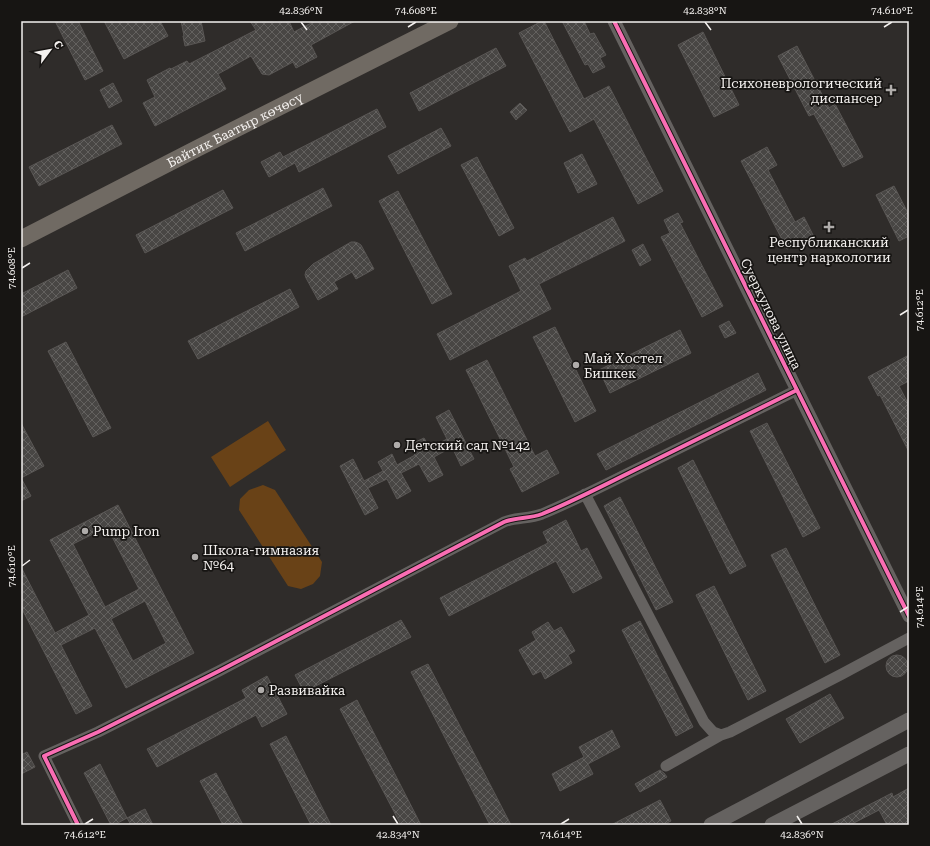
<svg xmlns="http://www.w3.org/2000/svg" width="930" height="846" viewBox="0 0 930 846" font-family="'Roboto Serif',serif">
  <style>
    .park { fill: #694217 }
    .building { fill: url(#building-cross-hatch); stroke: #595654; fill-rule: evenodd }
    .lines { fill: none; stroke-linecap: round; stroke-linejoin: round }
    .minor { stroke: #656260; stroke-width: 11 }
    .tertiary { stroke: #656260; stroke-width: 13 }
    .secondary { stroke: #656260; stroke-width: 15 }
    .primary { stroke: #706a63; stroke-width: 17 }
    .cycleway-casing { stroke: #171513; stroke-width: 6 }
    .cycleway { stroke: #f96db3; stroke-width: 4 }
    .ticks { fill: none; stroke: #f4f1ef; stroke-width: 1.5 }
    .poi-dot { fill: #afacaa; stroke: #171513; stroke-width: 1.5 }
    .labels { text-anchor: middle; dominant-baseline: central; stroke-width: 3.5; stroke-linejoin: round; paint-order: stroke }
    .poi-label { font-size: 13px; fill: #f4f1ef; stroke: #171513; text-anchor: start }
    .street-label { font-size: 13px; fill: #f4f1ef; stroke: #171513 }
    .neatline { fill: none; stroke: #f4f1ef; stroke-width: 1.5 }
    .ticks-label { font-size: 10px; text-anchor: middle; fill: #f4f1ef }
  </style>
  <defs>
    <pattern id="building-cross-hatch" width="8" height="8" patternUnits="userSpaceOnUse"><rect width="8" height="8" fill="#484644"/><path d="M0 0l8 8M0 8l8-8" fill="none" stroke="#63615f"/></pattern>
  </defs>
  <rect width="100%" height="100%" fill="#2f2c2a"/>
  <path class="park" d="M268,421L286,450L230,487L211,457Z
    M263,485L275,490L322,562L320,576L313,584L301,589L288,586L239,510L240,499L249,490Z"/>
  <path class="building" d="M55,21H78L103,71L85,80Z
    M104,21H160L168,36L124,59Z
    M181,21H201L205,41L185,46L183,36H184Z
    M250,21H289L294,32L315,21H355L311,45L317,57L296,68L293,62L269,75L262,74L251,56L218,74L226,89L155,126L143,103L155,97L147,80L170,68L171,69L187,61L189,64L256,30Z
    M542,21H544L584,99L609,86L663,191L638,204L594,119L570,132L519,33Z
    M562,21H584L590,34L594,33L606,55L600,58L605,67L593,73L588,64L585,65Z
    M703,32L739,105L714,117L678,45Z
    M797,46L829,108L835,104L863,157L843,167L814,114L809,116L778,56Z
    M496,48L506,66L419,111L410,93Z
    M113,83L122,101L109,108L100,90Z
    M520,103L527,110L516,120L510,112Z
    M377,109L386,127L299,172L295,163L269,177L261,162L280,152L283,157Z
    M112,125L122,144L39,186L29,167Z
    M441,128L451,146L398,174L388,156Z
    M767,147L777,165L768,170L795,222L804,217L813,235L787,249L741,161Z
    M582,154L597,184L578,193L564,163Z
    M477,157L514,228L499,236L461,165Z
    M894,186L909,215V236L899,241L876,195Z
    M323,188L332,206L245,251L236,233Z
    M223,190L233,208L145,253L136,235Z
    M398,191L452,294L432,304L379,201Z
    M678,213L683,222L680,223L723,306L702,317L661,237L670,233L664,220Z
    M613,217L625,241L539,284L551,309L450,360L437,334L521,291L509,266L525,258L527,261Z
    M351,242H355L358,243L361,245L374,269L356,279L352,272L334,282L338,289L318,300L306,278L305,275L306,271L313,264Z
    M643,244L651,260L640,266L632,250Z
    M68,270L77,288L21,317V294Z
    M290,289L299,307L198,359L188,341Z
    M729,321L736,333L725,338L719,326Z
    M555,327L596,411L575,422L533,337Z
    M680,330L691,353L610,393L599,370Z
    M66,342L111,428L93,437L48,351Z
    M909,355V381L899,386L909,405V452L880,395L878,396L868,377Z
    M487,360L535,456L547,450L559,473L522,492L510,469L514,467L466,370Z
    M758,373L766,390L606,470L597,454Z
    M449,410L474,459L461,466L452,447L434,457L443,475L429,482L419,464L401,473L411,491L397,499L387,479L368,488L378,508L365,515L340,466L353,459L364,481L383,471L378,462L392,454L397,465L415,455L409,445L424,438L430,448L447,439L436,417Z
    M21,423L44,466L21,478Z
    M767,423L820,528L803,537L750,431Z
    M693,460L746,566L730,574L678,468Z
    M21,478L31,496L21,501Z
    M620,497L673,602L656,610L604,506Z
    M118,505L194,653L126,688L95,628L61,645L92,706L76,714L21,607V567L55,633L89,615L50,540ZM107,527L139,589L105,607L73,544ZM145,601L166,643L133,661L111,619Z
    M566,520L581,551L587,548L602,578L573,593L556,561L449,616L440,598L548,543L543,532Z
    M786,548L840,655L825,663L771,555Z
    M714,586L766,691L748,700L696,595Z
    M401,620L411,637L304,692L295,675Z
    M640,621L693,727L676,736L622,630Z
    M548,622L554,631L561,627L575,651L568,655L572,663L545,679L541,671L533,675L519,650L536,640L532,632Z
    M886 666a11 11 0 1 1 22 0a11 11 0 1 1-22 0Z
    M428,664L511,825H490L411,672Z
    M267,676L287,714L262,727L256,715L157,767L147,749L246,698L242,690Z
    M830,694L844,718L800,743L786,719Z
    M357,700L421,825H401L340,709Z
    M612,730L620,747L588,764L593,774L560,791L552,774L584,757L579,747Z
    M286,736L331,825H311L270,744Z
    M27,752L35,767L21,774V755Z
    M100,764L127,818L114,825H111L84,773Z
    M660,770L664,773L667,777L640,792L635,784Z
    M216,773L243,825H223L200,781Z
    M909,788V825H887L879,810L850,825H830L892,793L893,797Z
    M660,800L671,821L663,825H611Z
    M145,809L153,825H131L127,818Z"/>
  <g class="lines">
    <path class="minor" d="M585,494L704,722L713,732L721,735L730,732L842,674L909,638
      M666,766L721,735
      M78,825L44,756L98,732L219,671L504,522C516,517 529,519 542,514C576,500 608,483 641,467C693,441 745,416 797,390"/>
    <path class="tertiary" d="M614,21L909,616"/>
    <path class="secondary" d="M711,825L909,720
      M772,825L909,754"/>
    <path class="primary" id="s1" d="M21,239L198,148L450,21"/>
    <g class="cycleway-casing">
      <path id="cycleway" d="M614,21L909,616
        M78,825L44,756L98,732L219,671L504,522C516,517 529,519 542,514C576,500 608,483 641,467C693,441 745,416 797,390"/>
    </g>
    <use href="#cycleway" class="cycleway"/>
  </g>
  <path class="ticks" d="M301,22L307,30M705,22L711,30M408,27L416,22M884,27L892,22M22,268L30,263M900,315L908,310M22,566L30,560M900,612L908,607M393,816L398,824M797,816L802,824M85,824L93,819M561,824L569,819"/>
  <g class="poi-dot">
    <path d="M889 84h4v4h4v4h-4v4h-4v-4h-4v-4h4z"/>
    <path d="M827 221h4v4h4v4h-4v4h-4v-4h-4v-4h4z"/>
    <circle cx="576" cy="365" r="4"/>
    <circle cx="397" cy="445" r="4"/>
    <circle cx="85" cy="531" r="4"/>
    <circle cx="195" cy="557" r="4"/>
    <circle cx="261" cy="690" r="4"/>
  </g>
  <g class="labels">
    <g class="poi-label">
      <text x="882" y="83" text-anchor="end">Психоневрологический<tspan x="882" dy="15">диспансер</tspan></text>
      <text x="829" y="242" text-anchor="middle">Республиканский<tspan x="829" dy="15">центр наркологии</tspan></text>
      <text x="584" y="358">Май Хостел<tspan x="584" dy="15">Бишкек</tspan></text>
      <text x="405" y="445">Детский сад №142</text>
      <text x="93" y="531">Pump Iron</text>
      <text x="203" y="550">Школа-гимназия<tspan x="203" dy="15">№64</tspan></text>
      <text x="269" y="690">Развивайка</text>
    </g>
    <g class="street-label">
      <text stroke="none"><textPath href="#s1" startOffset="240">Байтик Баатыр көчөсү</textPath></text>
      <text transform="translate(771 314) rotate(64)">Суеркулова улица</text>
    </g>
  </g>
  <rect width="930" height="846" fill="none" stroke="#171513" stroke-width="44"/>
  <g transform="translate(50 50) rotate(58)" stroke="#171513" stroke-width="3" paint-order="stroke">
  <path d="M0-3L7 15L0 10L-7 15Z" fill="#f4f1ef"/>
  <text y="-6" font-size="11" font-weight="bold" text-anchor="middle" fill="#f4f1ef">С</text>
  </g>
  <rect x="22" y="22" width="886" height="802" class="neatline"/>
  <g class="ticks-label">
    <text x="301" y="14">42.836°N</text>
    <text x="416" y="14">74.608°E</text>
    <text x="705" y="14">42.838°N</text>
    <text x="892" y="14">74.610°E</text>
    <text transform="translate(11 268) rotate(-90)" y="4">74.608°E</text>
    <text transform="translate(919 310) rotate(-90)" y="4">74.612°E</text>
    <text transform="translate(11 566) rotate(-90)" y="4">74.610°E</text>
    <text transform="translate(919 607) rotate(-90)" y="4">74.614°E</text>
    <text x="85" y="838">74.612°E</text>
    <text x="398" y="838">42.834°N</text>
    <text x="561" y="838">74.614°E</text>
    <text x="802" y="838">42.836°N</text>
  </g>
</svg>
